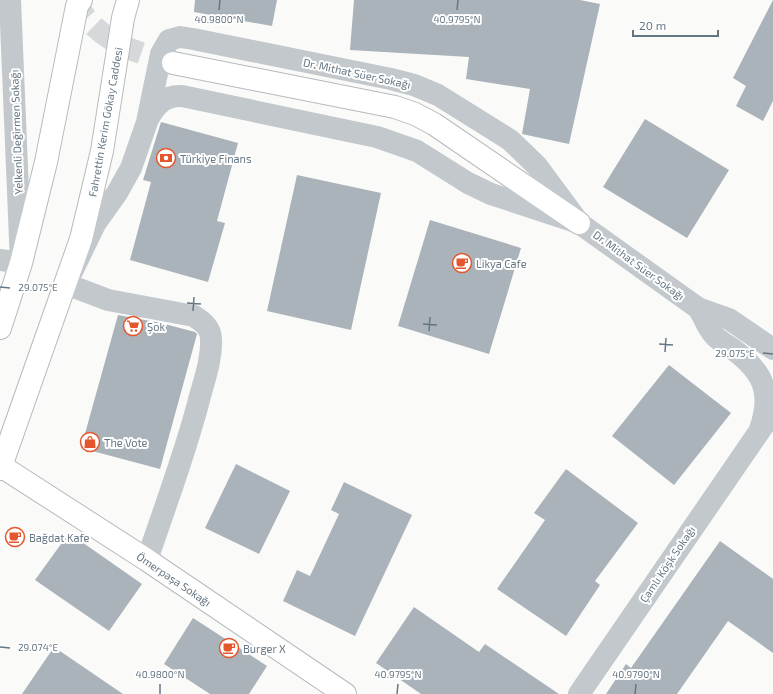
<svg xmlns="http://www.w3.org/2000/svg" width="773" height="694" viewBox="0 0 773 694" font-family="'Exo 2',sans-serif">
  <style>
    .building { fill: #aab3b9 }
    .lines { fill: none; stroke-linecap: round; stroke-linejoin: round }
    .primary-tunnel { stroke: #d5d9db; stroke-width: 22; stroke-dasharray: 22 11; stroke-linecap: butt }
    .secondary-casing { stroke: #b3babf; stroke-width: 24 }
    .primary-casing { stroke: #b5babe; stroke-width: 24 }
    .street { stroke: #c3c8cc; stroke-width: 22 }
    .secondary { stroke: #fff; stroke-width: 22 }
    .primary { stroke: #fff; stroke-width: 22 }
    .ticks { fill: none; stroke: #657683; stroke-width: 1.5 }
    .labels { text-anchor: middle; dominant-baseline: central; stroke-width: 4; stroke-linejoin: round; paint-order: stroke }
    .street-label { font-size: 11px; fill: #657683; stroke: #fff }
    .poi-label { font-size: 11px; fill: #657683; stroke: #fff; text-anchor: start }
    .ticks-label { font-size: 10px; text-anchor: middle; fill: #657683; stroke: #fff; stroke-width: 4; stroke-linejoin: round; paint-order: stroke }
  </style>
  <rect width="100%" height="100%" fill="#fafaf8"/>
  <path class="building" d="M195,0H277L272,26L194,12Z
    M354,0H580L600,4L569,144L522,134L530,89L466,79L469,57L350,50Z
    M773,0V101L763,121L736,106L746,86L733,78Z
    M645,119L729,170L687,238L603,187Z
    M161,122L238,143L217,221L225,223L208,282L130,260L151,182L143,180Z
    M297,175L381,193L351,330L267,311Z
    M430,220L521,248L489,354L398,326Z
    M118,315L161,323L195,332L197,334L160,469L81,448Z
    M669,365L731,413L674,485L612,436Z
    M236,464L290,491L259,554L205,528Z
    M566,469L638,523L595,581L600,585L566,636L497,589L545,520L534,513Z
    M344,482L412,515L355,636L283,601L297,570L310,576L339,514L331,510Z
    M69,533L142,584L109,631L35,580Z
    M720,541L773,579V653L728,621L677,694H606L626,664L631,668Z
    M414,607L479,652L485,644L559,694H421L376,663Z
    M193,618L267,666L249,694H210L164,664Z
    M54,647L123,694H22Z"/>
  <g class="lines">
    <path class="primary-tunnel" d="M74,0C98,42 129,50 173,63"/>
    <g class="secondary-casing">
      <path id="secondary" d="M1,466L147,560L345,694"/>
    </g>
    <g class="primary-casing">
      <path id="primary" d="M173,63L395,107L415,114L434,124L579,223
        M0,328L21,263L46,162L77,6L81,0
        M0,469L81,239L102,151L123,18L128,0"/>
    </g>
    <path class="street" d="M148,119C156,105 165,95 182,96L377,137L417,151L468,183L491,194L579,223L698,308L729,319L773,349
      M0,260L21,263L10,0
      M698,308C704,317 707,327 714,335C719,341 727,345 734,350C763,372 773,392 760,429
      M147,560C165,506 186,452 200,396C205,378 212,358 211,339C211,328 203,322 194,316L108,300L66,284L95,224L117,193L131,168L147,122L161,54L169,40L180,37L193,39L391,79L414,85L438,95L510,140L537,166L577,220
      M579,694L763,426L773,415"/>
    <use href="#secondary" class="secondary"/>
    <use href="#primary" class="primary"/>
  </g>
  <path class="ticks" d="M219,10L220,0M457,10L458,0M0,287L10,288M187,303L201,304M193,311L194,297M423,324L437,325M429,331L430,317M659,344L673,345M665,352L666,338M763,353L773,354M0,647L10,648M160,694V684M397,694L398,684M635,694L636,684"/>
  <defs>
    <g id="bank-ring" transform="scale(1)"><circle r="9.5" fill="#fff" stroke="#e4572e" stroke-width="1.5"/><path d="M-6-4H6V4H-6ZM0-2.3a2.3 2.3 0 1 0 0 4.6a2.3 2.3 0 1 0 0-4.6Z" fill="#e4572e"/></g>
    <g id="cafe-ring" transform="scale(1)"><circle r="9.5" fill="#fff" stroke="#e4572e" stroke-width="1.5"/><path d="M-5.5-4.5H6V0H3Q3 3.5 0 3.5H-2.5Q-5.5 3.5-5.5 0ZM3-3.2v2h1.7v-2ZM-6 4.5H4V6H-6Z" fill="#e4572e"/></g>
    <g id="supermarket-ring" transform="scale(1)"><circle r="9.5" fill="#fff" stroke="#e4572e" stroke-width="1.5"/><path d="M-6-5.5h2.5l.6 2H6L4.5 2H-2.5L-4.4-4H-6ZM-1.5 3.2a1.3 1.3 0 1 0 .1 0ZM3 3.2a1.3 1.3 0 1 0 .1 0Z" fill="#e4572e"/></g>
    <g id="shop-ring" transform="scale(1)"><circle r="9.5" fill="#fff" stroke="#e4572e" stroke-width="1.5"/><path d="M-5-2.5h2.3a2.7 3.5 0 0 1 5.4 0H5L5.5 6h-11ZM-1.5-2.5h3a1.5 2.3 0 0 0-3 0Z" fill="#e4572e"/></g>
  </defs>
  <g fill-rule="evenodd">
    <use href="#bank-ring" x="166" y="158"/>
    <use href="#cafe-ring" x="462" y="263"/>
    <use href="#supermarket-ring" x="133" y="326"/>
    <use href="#shop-ring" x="90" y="442"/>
    <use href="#cafe-ring" x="15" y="537"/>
    <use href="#cafe-ring" x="229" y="648"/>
  </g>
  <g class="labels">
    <g class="street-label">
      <text transform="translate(357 73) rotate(12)">Dr. Mithat Süer Sokağı</text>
      <text transform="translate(105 122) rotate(-80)">Fahrettin Kerim Gökay Caddesi</text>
      <text transform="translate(16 132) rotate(-92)">Yelkenli Değirmen Sokağı</text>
      <text transform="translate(639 265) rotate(36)">Dr. Mithat Süer Sokağı</text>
      <text transform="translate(667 564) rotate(-56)">Çamlı Köşk Sokağı</text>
      <text transform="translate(174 579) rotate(34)">Ömerpaşa Sokağı</text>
    </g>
    <g class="poi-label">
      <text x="180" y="158">Türkiye Finans</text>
      <text x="476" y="263">Likya Cafe</text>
      <text x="147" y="326">Şok</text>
      <text x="104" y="442">The Vote</text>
      <text x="29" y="537">Bağdat Kafe</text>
      <text x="243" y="648">Burger X</text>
    </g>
  </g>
  <g class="ticks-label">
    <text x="219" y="23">40.9800°N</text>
    <text x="457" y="23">40.9795°N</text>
    <text x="38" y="291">29.075°E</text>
    <text x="735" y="357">29.075°E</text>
    <text x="38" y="651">29.074°E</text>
    <text x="160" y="678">40.9800°N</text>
    <text x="398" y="678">40.9795°N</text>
    <text x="636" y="678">40.9790°N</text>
  </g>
  <path d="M633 30v6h85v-6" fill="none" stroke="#657683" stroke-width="2"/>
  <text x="639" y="30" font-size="12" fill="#657683" stroke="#ffffff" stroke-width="3" paint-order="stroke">20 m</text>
</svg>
